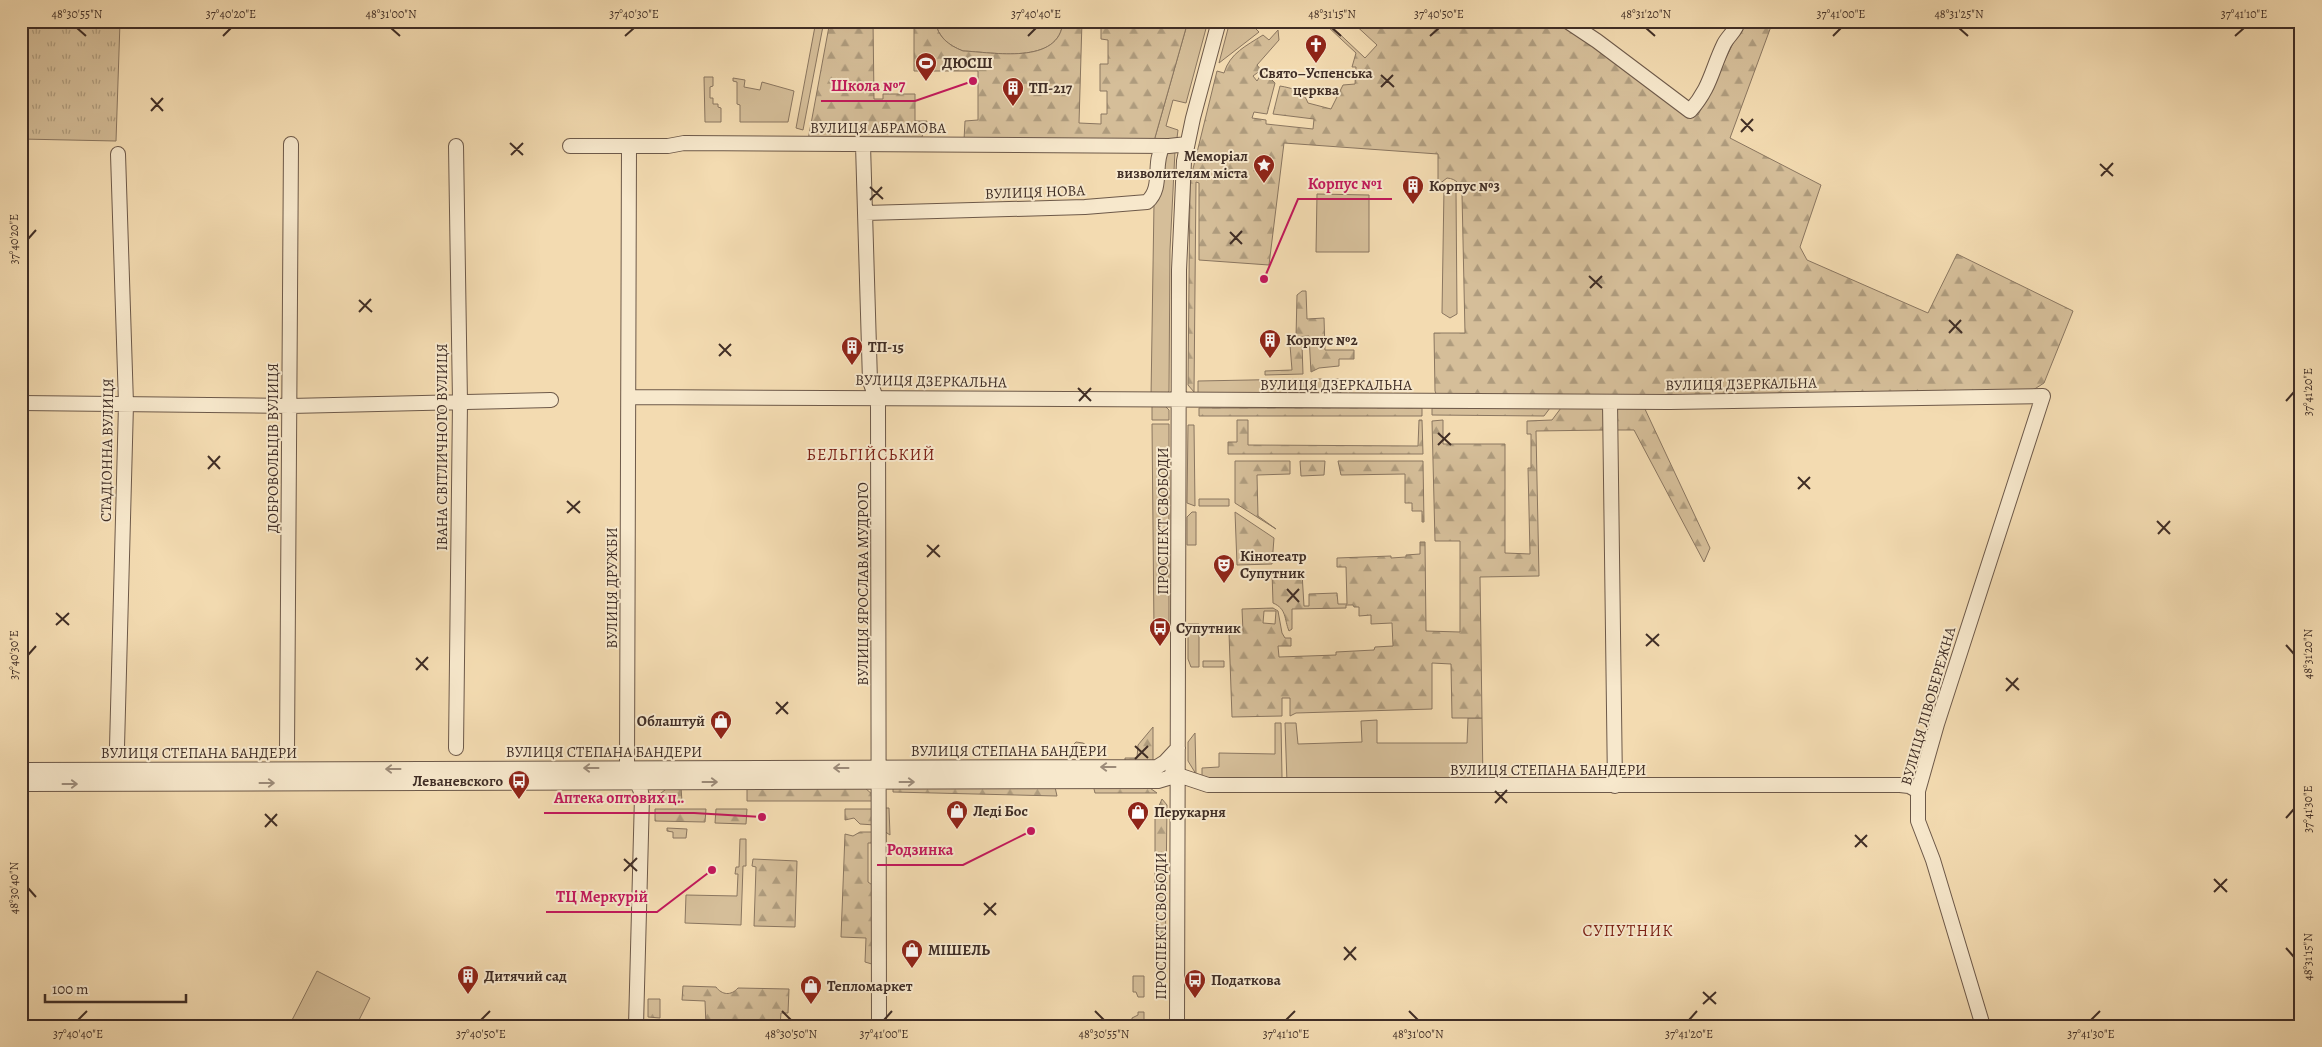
<svg xmlns="http://www.w3.org/2000/svg" width="2322" height="1047" viewBox="0 0 2322 1047" font-family="Alegreya,serif">
  <style>
    .grass { fill: #d5be99; stroke: #8a7660 }
    .forest { fill: url(#forest-firs); stroke: #8a7660; fill-rule: evenodd }
    .park { fill: url(#park-tufts); stroke: #8a7660 }
    .lines { fill: none; stroke-linecap: round; stroke-linejoin: round }
    .minor-casing { stroke: #6d5949; stroke-width: 16 }
    .minor { stroke: #f7e8cc; stroke-width: 14 }
    .oneway { stroke: #9c8b79 }
    .ticks { fill: none; stroke: #402e26; stroke-width: 2 }
    .labels { text-anchor: middle; dominant-baseline: central; stroke-width: 4; stroke-linejoin: round; paint-order: stroke }
    .poi-label { font-size: 15px; font-weight: bold; fill: #402e26; stroke: #f7e8cc; text-anchor: start }
    .street-label { font-size: 15px; fill: #402e26; stroke: #f7e8cc }
    .neighbourhood-label { font-size: 16px; letter-spacing: 1px; fill: #7a1f14; stroke: #f7e8cc }
    .leader { fill: none; stroke: #c2185b; stroke-width: 2 }
    .callout-dot { fill: #c2185b; stroke: #f7e8cc; stroke-width: 2 }
    .callout-label { font-size: 16px; text-anchor: middle; font-weight: bold; fill: #c2185b; stroke: #f7e8cc; stroke-width: 4; stroke-linejoin: round; paint-order: stroke }
    .neatline { fill: none; stroke: #402e26; stroke-width: 2 }
    .ticks-label { font-size: 12px; text-anchor: middle; fill: #402e26 }
  </style>
  <defs>
    <pattern id="forest-firs" width="22" height="20" patternUnits="userSpaceOnUse" patternTransform="scale(1.25)"><rect width="22" height="20" fill="#d5be99"/><path d="M5 1l3.5 6h-7zM16 11l3.5 6h-7z" fill="#ae9b7d"/></pattern>
    <pattern id="park-tufts" width="24" height="20" patternUnits="userSpaceOnUse" patternTransform="scale(1.25)"><rect width="24" height="20" fill="#d5be99"/><path d="M3 7l-1-3M5 7V3M7 7l1-3M15 17l-1-3M17 17v-4M19 17l1-3" fill="none" stroke="#ae9b7d"/></pattern>
  </defs>
  <rect width="100%" height="100%" fill="#f3dbb1"/>
  <filter id="stains"><feTurbulence type="fractalNoise" baseFrequency=".004" numOctaves="4"/><feColorMatrix values="0 0 0 0 .2 0 0 0 0 .09 0 0 0 0 .02 0 0 0 .5 -.17"/></filter>
  <radialGradient id="worn" r=".72"><stop offset=".6" stop-color="#630" stop-opacity="0"/><stop offset="1" stop-color="#630" stop-opacity=".3"/></radialGradient>
  <path class="grass" d="M816,21H824L803,130L796,128Z
    M935,21H1063C1060,66 992,52 963,51C948,45 938,37 935,21Z
    M1188,21H1208L1186,103L1173,100L1166,126L1178,130L1177,138L1172,141H1154Z
    M1230,21H1254L1253,26L1259,32L1219,63Z
    M704,77H713V86L710,87V98H713V104H718V107L721,108V122H705Z
    M733,78L745,80L744,87L760,90L762,82L794,91L788,122H740V105L737,104V82L733,81Z
    M1175,151L1170,250L1169,391L1166,396L1151,397L1154,203L1165,153Z
    M1446,185L1453,186L1456,190L1457,314L1450,318L1442,313L1444,188Z
    M1317,194L1369,195V252H1316Z
    M1303,379L1304,393L1198,394V381Z
    M1152,404L1165,406L1169,410V420H1152Z
    M1152,424H1169V630L1154,631Z
    M1188,425H1194L1195,506L1187,503Z
    M1199,499H1229V506H1199Z
    M1192,512H1196V545H1187V517Z
    M1188,624H1199V667H1191L1188,659Z
    M1203,661H1224V667H1203Z
    M1468,718H1482L1483,781L1287,783L1285,723H1296L1298,744L1362,742L1361,721L1377,720V743H1467Z
    M1275,723H1281L1282,777L1277,783L1202,778V768L1219,767V753L1275,754Z
    M1195,733L1196,774L1188,761V742Z
    M1076,742L1083,743L1089,747V755H1071V747Z
    M884,808H889L890,835L884,831Z
    M740,839H746V866H743L741,925L685,923L686,895L737,896L738,874H735L736,867H739Z
    M317,971L370,998L356,1026H289Z
    M1133,976H1144V997H1138L1136,992H1133Z
    M1138,1012H1144V1026H1132V1018L1138,1015Z"/>
  <path class="forest" d="M830,21H873L874,99H883V94H915V121H927L921,140H808Z
    M914,21H935C938,37 948,45 963,51C992,52 1060,66 1063,21H1082L1079,123L1101,124V114H1107V91H1100V64H1108V40L1101,39V21H1188L1154,141L964,140L965,121L978,120V71H914Z
    M1351,21H1562L1689,112L1698,115L1744,21H1773L1730,138L1821,185L1800,247L1807,260L1928,313L1957,254L2073,311L2044,383L2033,390L1671,396H1437L1435,391L1434,333H1465L1462,194C1460,184 1457,179 1447,178L1438,185V154L1284,143L1269,265L1199,260V183L1196,182L1194,392L1188,385L1190,181L1217,71L1224,73C1230,53 1246,46 1263,35L1269,40L1278,30L1279,40L1257,65L1261,70L1253,76L1257,81L1263,71L1275,83L1267,114L1254,112L1252,118L1266,120V124L1313,129L1314,119L1273,114L1280,86C1292,88 1304,91 1308,103L1331,109L1343,85L1355,84L1356,67H1352L1356,53L1326,25L1328,23L1365,58L1377,45Z
    M1302,291H1306L1307,319L1324,318L1325,350H1354V359H1339V366L1319,368L1311,372L1309,336L1296,337L1297,295Z
    M1290,345H1302L1303,374L1265,375V371L1292,370Z
    M1311,379H1339L1341,394L1311,393Z
    M1604,407L1605,430L1536,431L1539,576L1480,577L1482,718H1452L1451,664L1432,663V709L1296,713L1290,716V698H1282V716L1232,717L1229,633L1243,632L1242,609L1273,608L1278,611L1282,633L1285,638H1291V646H1278L1279,657L1336,655V652L1374,650L1375,647L1393,646L1392,623L1371,624V615L1359,616V607H1354L1353,605H1346V608L1292,609V629L1289,631C1284,619 1287,609 1273,603L1272,572L1302,573L1304,606H1309V594L1337,593L1338,604H1347L1346,567H1337V558L1391,556V558L1406,557V555L1420,554V542H1425L1426,631L1460,632V541H1435L1432,421L1443,420V444H1505V553L1530,554L1528,468H1531V434H1527V421L1552,420L1561,408ZM1264,611H1276L1275,624L1263,623Z
    M1616,407H1644L1710,548L1704,562L1634,430H1617Z
    M1199,408H1422V416H1199Z
    M1432,408H1550L1544,416L1432,415Z
    M1237,420H1248V445L1418,446L1419,420H1422L1423,454H1228V442H1237Z
    M1235,461H1290V474L1257,475L1258,516L1276,529L1235,503Z
    M1300,461H1325L1324,475L1301,476Z
    M1338,461H1423L1424,522H1422V511H1412V503H1405V474L1341,475Z
    M1235,512L1274,538L1272,564L1237,565Z
    M1153,727V761L1125,762V758H1137L1138,745Z
    M1147,786L1157,793H1095L1094,789L1096,787Z
    M669,787H681L682,802L655,801L657,796Z
    M747,787H864L874,796L875,801H747Z
    M893,787H1055L1057,796L893,792Z
    M1162,799L1167,805L1166,888H1155V815Z
    M655,809H706L705,822L655,821Z
    M716,809H747L746,824L715,823Z
    M845,809H875V825L860,824L854,818L845,820Z
    M667,828L687,829L686,838H673V832L667,831Z
    M860,832H874V843H868V882L875,887V965L865,962L866,938L841,937L845,834L853,836Z
    M753,859L797,861L795,927L754,926L756,867L752,866Z
    M1166,892L1165,967L1158,968L1156,892Z
    M683,986L716,987C722,995 731,996 738,988L789,989L788,1013H781L780,1026H706L705,1001L682,1000Z
    M648,999H660V1018L648,1017Z"/>
  <path class="park" d="M21,21H228L120,22L116,141L21,139Z"/>
  <g class="lines">
    <g class="minor-casing">
      <path id="minor" d="M1567,21L1597,41L1690,111C1711,87 1711,71 1724,44C1728,36 1737,30 1738,21
        M863,145L870,381L878,404L879,1026
        M570,146H668L684,143L1169,146L1187,144
        M629,146L627,768C632,779 640,783 642,796L636,1026
        M865,213L1085,207L1147,202C1164,187 1152,164 1163,146
        M629,397L1670,402L2043,396L1937,724L1918,791V821L1933,860L1983,1026
        M1610,402L1615,786
        M21,403L290,406L551,400
        M117,747L126,404L118,154
        M456,748L460,402L456,146
        M287,751L291,144
        M21,770L1157,767L1165,762L1178,748
        M1172,773L1208,785H1900L1909,786L1918,791
        M21,784L1158,781L1178,775
        M1177,1026L1179,270L1184,161L1193,118L1219,21"/>
    </g>
    <use href="#minor" class="minor"/>
  </g>
  <defs><path id="oneway-shaft" d="M-6 0H5M1.5-3L5.5 0L1.5 3" fill="none" stroke-width="1.6" stroke-linecap="round" stroke-linejoin="round" transform="scale(1.25)"/></defs>
  <g class="oneway">
    <use href="#oneway-shaft" transform="translate(1108 767) rotate(180)"/>
    <use href="#oneway-shaft" transform="translate(591 768) rotate(180)"/>
    <use href="#oneway-shaft" transform="translate(841 768) rotate(180)"/>
    <use href="#oneway-shaft" transform="translate(393 769) rotate(180)"/>
    <use href="#oneway-shaft" transform="translate(710 782)"/>
    <use href="#oneway-shaft" transform="translate(907 782)"/>
    <use href="#oneway-shaft" transform="translate(267 783)"/>
    <use href="#oneway-shaft" transform="translate(70 784)"/>
  </g>
  <path class="ticks" d="M77,28L86,36M391,28L400,36M1332,28L1341,36M1646,28L1655,36M1959,28L1968,36M223,36L231,28M625,36L634,28M1028,36L1036,28M1430,36L1439,28M1833,36L1841,28M2235,36L2244,28M1381,75L1394,87M1381,87L1393,75M151,98L163,111M151,111L163,98M1741,119L1753,131M1741,132L1753,119M510,143L523,155M511,155L523,143M2100,164L2113,176M2101,176L2113,163M870,187L883,199M870,200L882,187M1230,232L1242,244M28,239L36,230M1230,244L1242,231M1589,276L1602,288M1590,288L1602,276M359,300L372,312M359,312L371,299M1949,320L1962,333M1949,333L1961,320M719,344L731,356M719,356L731,344M1078,388L1091,401M1079,401L1091,388M2286,401L2294,392M1438,433L1451,445M1438,445L1450,433M208,456L220,469M208,469L220,456M1798,477L1810,489M1798,489L1810,477M567,501L580,513M567,513L580,501M2157,521L2170,534M2158,534L2170,521M927,545L940,557M927,557L939,545M1287,589L1299,602M1287,602L1299,589M56,613L69,625M56,625L69,613M1646,634L1659,646M2286,645L2294,654M1646,646L1659,634M28,655L36,646M416,658L428,670M416,670L428,657M2006,678L2019,690M2006,691L2018,678M776,702L788,714M776,714L788,702M1135,746L1148,758M1135,759L1148,746M1495,791L1507,803M1495,803L1507,790M265,814L277,826M2286,818L2294,809M265,827L277,814M1855,835L1867,847M1855,847L1867,835M624,859L637,871M624,871L637,858M2214,879L2227,892M28,888L36,897M2214,892L2227,879M984,903L996,915M984,915L996,903M1344,947L1356,960M2286,948L2294,957M1344,960L1356,947M1703,992L1716,1004M1703,1004L1716,992M782,1011L791,1020M1095,1011L1104,1020M1409,1011L1418,1020M78,1020L87,1011M481,1020L490,1011M884,1020L892,1011M1286,1020L1295,1011M1689,1020L1697,1011M2091,1020L2100,1011"/>
  <defs>
    <g id="church-pin" transform="scale(1.125)"><path d="M0 17L-7.5 6A9.5 9.5 0 1 1 7.5 6Z" fill="#8f2418" stroke="#f7e8cc"/><path d="M-1.2-6h2.4v3.5h3.3v2.4h-3.3V6h-2.4V-.1h-3.3v-2.4h3.3Z" fill="#fff"/></g>
    <g id="stadium-pin" transform="scale(1.125)"><path d="M0 17L-7.5 6A9.5 9.5 0 1 1 7.5 6Z" fill="#8f2418" stroke="#f7e8cc"/><path d="M0-5a6.5 5 0 1 0 0 10a6.5 5 0 1 0 0-10ZM-3.5-1.8h7v3.6h-7Z" fill="#fff"/></g>
    <g id="building-pin" transform="scale(1.125)"><path d="M0 17L-7.5 6A9.5 9.5 0 1 1 7.5 6Z" fill="#8f2418" stroke="#f7e8cc"/><path d="M-4-6H4V6H1V3H-1V6H-4ZM-2.5-4.3h1.7v1.8h-1.7ZM.8-4.3h1.7v1.8H.8ZM-2.5-1h1.7V.8h-1.7ZM.8-1h1.7V.8H.8Z" fill="#fff"/></g>
    <g id="sight-pin" transform="scale(1.125)"><path d="M0 17L-7.5 6A9.5 9.5 0 1 1 7.5 6Z" fill="#8f2418" stroke="#f7e8cc"/><path d="M0-6L1.8-2.2L6-1.7L2.9 1.2L3.7 5.4L0 3.3L-3.7 5.4L-2.9 1.2L-6-1.7L-1.8-2.2Z" fill="#fff"/></g>
    <g id="theatre-pin" transform="scale(1.125)"><path d="M0 17L-7.5 6A9.5 9.5 0 1 1 7.5 6Z" fill="#8f2418" stroke="#f7e8cc"/><path d="M-5-5.5Q0-4 5-5.5V0Q5 5 0 6Q-5 5-5 0ZM-3.3-2.5H-1v1.5H-3.3ZM1-2.5H3.3v1.5H1ZM-2.8 1Q0 5.5 2.8 1Z" fill="#fff"/></g>
    <g id="bus-pin" transform="scale(1.125)"><path d="M0 17L-7.5 6A9.5 9.5 0 1 1 7.5 6Z" fill="#8f2418" stroke="#f7e8cc"/><path d="M-5-6H5V4H4V6H2V4H-2V6H-4V4H-5ZM-3.5-4V0h7V-4ZM-3.5 1.2v1.5H-2V1.2ZM2 1.2v1.5H3.5V1.2Z" fill="#fff"/></g>
    <g id="shop-pin" transform="scale(1.125)"><path d="M0 17L-7.5 6A9.5 9.5 0 1 1 7.5 6Z" fill="#8f2418" stroke="#f7e8cc"/><path d="M-5-2.5h2.3a2.7 3.5 0 0 1 5.4 0H5L5.5 6h-11ZM-1.5-2.5h3a1.5 2.3 0 0 0-3 0Z" fill="#fff"/></g>
  </defs>
  <g fill-rule="evenodd">
    <use href="#church-pin" x="1316" y="45"/>
    <use href="#stadium-pin" x="926" y="63"/>
    <use href="#building-pin" x="1013" y="88"/>
    <use href="#sight-pin" x="1264" y="165"/>
    <use href="#building-pin" x="1413" y="186"/>
    <use href="#building-pin" x="1270" y="340"/>
    <use href="#building-pin" x="852" y="347"/>
    <use href="#theatre-pin" x="1224" y="565"/>
    <use href="#bus-pin" x="1160" y="628"/>
    <use href="#shop-pin" x="721" y="721"/>
    <use href="#bus-pin" x="519" y="781"/>
    <use href="#shop-pin" x="957" y="811"/>
    <use href="#shop-pin" x="1138" y="812"/>
    <use href="#shop-pin" x="912" y="950"/>
    <use href="#building-pin" x="468" y="976"/>
    <use href="#bus-pin" x="1195" y="980"/>
    <use href="#shop-pin" x="811" y="986"/>
  </g>
  <g class="labels">
    <g class="poi-label">
      <text x="942" y="63">ДЮСШ</text>
      <text x="1316" y="73" text-anchor="middle">Свято–Успенська<tspan x="1316" dy="17">церква</tspan></text>
      <text x="1029" y="88">ТП-217</text>
      <text x="1248" y="156" text-anchor="end">Меморіал<tspan x="1248" dy="17">визволителям міста</tspan></text>
      <text x="1429" y="186">Корпус №3</text>
      <text x="1286" y="340">Корпус №2</text>
      <text x="868" y="347">ТП-15</text>
      <text x="1240" y="556">Кінотеатр<tspan x="1240" dy="17">Супутник</tspan></text>
      <text x="1176" y="628">Супутник</text>
      <text x="705" y="721" text-anchor="end">Облаштуй</text>
      <text x="503" y="781" text-anchor="end">Леваневского</text>
      <text x="973" y="811">Леді Бос</text>
      <text x="1154" y="812">Перукарня</text>
      <text x="928" y="950">МІШЕЛЬ</text>
      <text x="484" y="976">Дитячий сад</text>
      <text x="1211" y="980">Податкова</text>
      <text x="827" y="986">Тепломаркет</text>
    </g>
    <g class="street-label">
      <text x="878" y="128">ВУЛИЦЯ АБРАМОВА</text>
      <text transform="translate(1035 192) rotate(-2)">ВУЛИЦЯ НОВА</text>
      <text transform="translate(931 381) rotate(1)">ВУЛИЦЯ ДЗЕРКАЛЬНА</text>
      <text transform="translate(1741 384) rotate(-1)">ВУЛИЦЯ ДЗЕРКАЛЬНА</text>
      <text x="1336" y="385">ВУЛИЦЯ ДЗЕРКАЛЬНА</text>
      <text transform="translate(442 447) rotate(-90)">ІВАНА СВІТЛИЧНОГО ВУЛИЦЯ</text>
      <text transform="translate(273 448) rotate(-90)">ДОБРОВОЛЬЦІВ ВУЛИЦЯ</text>
      <text transform="translate(107 450) rotate(-89)">СТАДІОННА ВУЛИЦЯ</text>
      <text transform="translate(1163 521) rotate(-90)">ПРОСПЕКТ СВОБОДИ</text>
      <text transform="translate(863 584) rotate(-90)">ВУЛИЦЯ ЯРОСЛАВА МУДРОГО</text>
      <text transform="translate(612 588) rotate(-90)">ВУЛИЦЯ ДРУЖБИ</text>
      <text transform="translate(1928 706) rotate(-74)">ВУЛИЦЯ ЛІВОБЕРЕЖНА</text>
      <text x="1009" y="751">ВУЛИЦЯ СТЕПАНА БАНДЕРИ</text>
      <text x="604" y="752">ВУЛИЦЯ СТЕПАНА БАНДЕРИ</text>
      <text x="199" y="753">ВУЛИЦЯ СТЕПАНА БАНДЕРИ</text>
      <text x="1548" y="770">ВУЛИЦЯ СТЕПАНА БАНДЕРИ</text>
      <text transform="translate(1161 926) rotate(-90)">ПРОСПЕКТ СВОБОДИ</text>
    </g>
    <g class="neighbourhood-label">
      <text x="871" y="455">БЕЛЬГІЙСЬКИЙ</text>
      <text x="1628" y="931">СУПУТНИК</text>
    </g>
  </g>
  <path class="leader" d="M973 81L915 101H821M1264 279L1298 199H1392M762 817L694 813H544M1031 831L963 865H877M712 870L657 912H546"/>
  <g class="callout-dot">
    <circle cx="973" cy="81" r="5"/>
    <circle cx="1264" cy="279" r="5"/>
    <circle cx="762" cy="817" r="5"/>
    <circle cx="1031" cy="831" r="5"/>
    <circle cx="712" cy="870" r="5"/>
  </g>
  <g class="callout-label">
    <text x="868" y="91">Школа №7</text>
    <text x="1345" y="189">Корпус №1</text>
    <text x="619" y="803">Аптека оптових ц‥</text>
    <text x="920" y="855">Родзинка</text>
    <text x="602" y="902">ТЦ Меркурій</text>
  </g>
  <rect width="2322" height="1047" fill="none" stroke="#f3dbb1" stroke-width="55"/>
  <path d="M45 994v8h141v-8" fill="none" stroke="#402e26" stroke-width="2.5"/>
  <text x="52" y="994" font-size="15" fill="#402e26" stroke="#f7e8cc" stroke-width="4" paint-order="stroke">100 m</text>
  <rect x="28" y="28" width="2266" height="992" class="neatline"/>
  <g class="ticks-label">
    <text x="77" y="18">48°30'55"N</text>
    <text x="231" y="18">37°40'20"E</text>
    <text x="391" y="18">48°31'00"N</text>
    <text x="634" y="18">37°40'30"E</text>
    <text x="1036" y="18">37°40'40"E</text>
    <text x="1332" y="18">48°31'15"N</text>
    <text x="1439" y="18">37°40'50"E</text>
    <text x="1646" y="18">48°31'20"N</text>
    <text x="1841" y="18">37°41'00"E</text>
    <text x="1959" y="18">48°31'25"N</text>
    <text x="2244" y="18">37°41'10"E</text>
    <text transform="translate(14 239) rotate(-90)" y="4">37°40'20"E</text>
    <text transform="translate(2308 392) rotate(-90)" y="4">37°41'20"E</text>
    <text transform="translate(2308 654) rotate(-90)" y="4">48°31'20"N</text>
    <text transform="translate(14 655) rotate(-90)" y="4">37°40'30"E</text>
    <text transform="translate(2308 809) rotate(-90)" y="4">37°41'30"E</text>
    <text transform="translate(14 888) rotate(-90)" y="4">48°30'40"N</text>
    <text transform="translate(2308 957) rotate(-90)" y="4">48°31'15"N</text>
    <text x="78" y="1038">37°40'40"E</text>
    <text x="481" y="1038">37°40'50"E</text>
    <text x="791" y="1038">48°30'50"N</text>
    <text x="884" y="1038">37°41'00"E</text>
    <text x="1104" y="1038">48°30'55"N</text>
    <text x="1286" y="1038">37°41'10"E</text>
    <text x="1418" y="1038">48°31'00"N</text>
    <text x="1689" y="1038">37°41'20"E</text>
    <text x="2091" y="1038">37°41'30"E</text>
  </g>
  <rect width="100%" height="100%" filter="url(#stains)"/>
  <rect width="100%" height="100%" fill="url(#worn)"/>
</svg>
